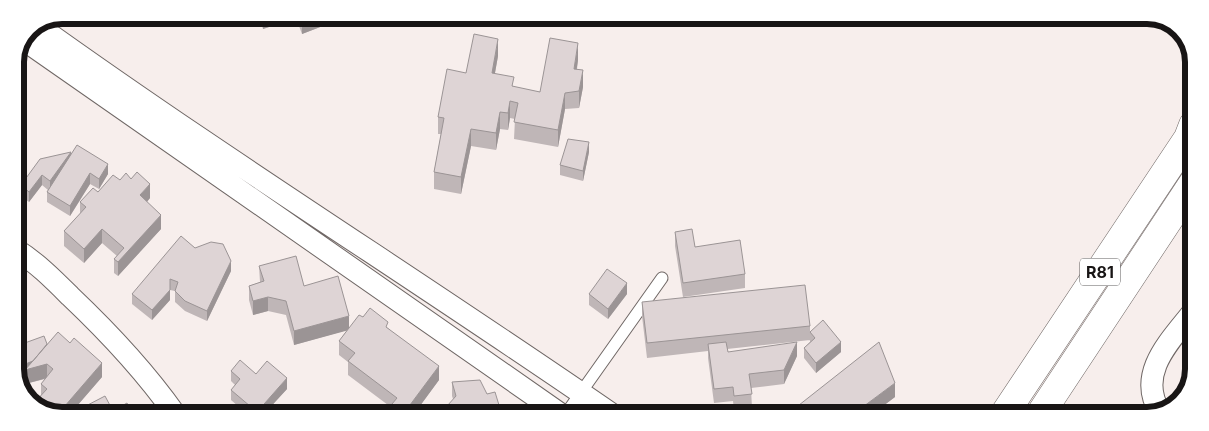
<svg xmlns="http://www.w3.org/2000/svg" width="1209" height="431" viewBox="0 0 1209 431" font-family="Inter,sans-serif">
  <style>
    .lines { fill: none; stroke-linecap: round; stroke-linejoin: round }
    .service-casing { stroke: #6f6765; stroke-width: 13 }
    .minor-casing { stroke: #6f6765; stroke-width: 23 }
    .primary-casing { stroke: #6f6765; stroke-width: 29 }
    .service { stroke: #fff; stroke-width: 11 }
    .minor { stroke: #fff; stroke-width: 21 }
    .primary { stroke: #fff; stroke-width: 28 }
    .wall { fill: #bfb6b7 }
    .shaded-wall { fill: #9b9495 }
    .building { fill: #ded4d5; stroke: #9b9495 }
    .labels { text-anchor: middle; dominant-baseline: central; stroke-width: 5; stroke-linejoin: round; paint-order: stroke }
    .shield { fill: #fff; stroke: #5d5b5b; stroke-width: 1 }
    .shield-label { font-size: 16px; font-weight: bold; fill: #181515 }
    .rim { fill: none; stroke: #181515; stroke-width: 6 }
  </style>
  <rect width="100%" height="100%" fill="#f7eeec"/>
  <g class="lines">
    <g class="service-casing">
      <path id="service" d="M565,415L662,278"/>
    </g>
    <g class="minor-casing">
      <path id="minor" d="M37,25C225,160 422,283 613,415
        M24,40L562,415
        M15,249C36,262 53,279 70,296C109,333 144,370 175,414
        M1160,412C1136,374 1170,341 1192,313"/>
    </g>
    <g class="primary-casing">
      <path id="primary" d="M1003,416L1188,138L1193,125
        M1039,416L1193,183"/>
    </g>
    <use href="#service" class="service"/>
    <use href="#minor" class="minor"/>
    <use href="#primary" class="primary"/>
  </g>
  <path class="wall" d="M258,15L328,16V24L302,34L296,18L263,29Z
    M498,56L495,73L514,87L540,92L578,60L577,69L583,87L579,108L565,109L558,147L514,139L515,119L510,118L508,130L500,129L496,150L471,146L461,194L434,189V172L441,134H438V117L466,73Z
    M589,152L583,181L560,175V165Z
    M71,154L108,174L99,189L90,184L70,216L47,202V192L48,190L42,185L29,202L21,196V185Z
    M120,180L150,198L147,202L161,229L118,276L114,273V259L117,256L102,243L84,263L64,246V231L80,214V202Z
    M675,232L695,247L745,274V288L683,297L675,246Z
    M195,248L231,271L207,321L185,311L175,302V291L170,290V300L152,320L132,304V294Z
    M259,266L304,286L349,329L363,317L388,328L439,380L414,414H392V408L348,375V362L339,355V341L347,330L294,345L286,315L268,311L253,315L249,300V286L260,282Z
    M589,294H627L608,319L589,305Z
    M642,302L810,326V340L727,349L728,352L797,356L784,384L751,388L752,408L734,410L733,401L714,403L708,358V351L647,358L642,316Z
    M810,332L841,352L816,373L804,358V348L810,342Z
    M22,344H47L102,377L70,414H47L41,396V384L45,379L25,384V374Z
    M231,371L256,374L287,389L264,414H247L231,400V390L235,385L231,381Z
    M452,382L487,394L453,399L452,396Z
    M895,397L871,415H794V409Z"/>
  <path class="shaded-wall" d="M273,15L296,16V18L263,29V19Z
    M323,16H328V24L302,34V23Z
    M498,39V56L492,89V73Z
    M578,43V60L574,86V69Z
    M583,70V87L579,108V91Z
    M565,93V109L558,147V130Z
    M510,101V118L508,130V113Z
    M23,104V114L15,124V113Z
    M500,112V129L496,150V133Z
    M471,129V146L461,194V177Z
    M589,142V152L583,181V171Z
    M71,152V162L50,191V181Z
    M108,164V174L99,189V179Z
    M90,173V184L70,216V206Z
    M42,175V185L29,202V192Z
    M150,184V198L140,210V195Z
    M161,215V229L118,276V262Z
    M102,229V243L84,263V249Z
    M231,261V271L207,321V311Z
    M627,283V294L608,319V309Z
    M170,290V300L152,320V310Z
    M268,297V311L253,315V301Z
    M349,316V330L294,345V331Z
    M797,342V356L784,384V370Z
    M841,342V352L816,373V363Z
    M38,358L47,364V378L25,384V374L17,377L15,372V368Z
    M102,363V377L70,414H58Z
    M439,366V380L414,414H404V413Z
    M287,378V389L264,414H257V412Z
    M895,383V397L871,415H852Z"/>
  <path class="building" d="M262,15H273L263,19Z
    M299,16H323L302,23Z
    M474,34L498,39L492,73L514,77L512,86L540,92L550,38L578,43L574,69L583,70L579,91L565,93L558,130L514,122L518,103L510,101L508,113L500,112L496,133L471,129L461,177L434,172L444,118L438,117L447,69L466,73Z
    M15,98L23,104L15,113Z
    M568,139L589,142L583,171L560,165Z
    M77,145L108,164L99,179L90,173L70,206L47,192Z
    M71,152L50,181L42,175L29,192L21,185L40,159Z
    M137,172L150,184L140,195L161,215L118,262L114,259L124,248L102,229L84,249L64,231L86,207L80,202L93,188L98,192L113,175L120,180L126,173L131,179Z
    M692,229L695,247L740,240L745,274L683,283L675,232Z
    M181,236L195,248L211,242L223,244L231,261L207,311L185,301L175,291L178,282L170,279V290L152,310L132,294Z
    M296,256L304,286L338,276L349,316L294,331L286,301L268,297L253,301L249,286L264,281L259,266Z
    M607,269L627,283L608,309L589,294Z
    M805,285L810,326L647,343L642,302Z
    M370,308L388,322L386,327L439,366L404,413L392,404L397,398L348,361L355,353L339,341L359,315L363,317Z
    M823,320L841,342L816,363L804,348L815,338L810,332Z
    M15,327L22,344L44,336L47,344L33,361L15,368Z
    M58,332L70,343L74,338L102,363L58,414H47L33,404L47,389L41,384L53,369L47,364L25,370Z
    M726,342L728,352L797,342L784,370L749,374L752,394L734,396L733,387L714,389L708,344Z
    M879,342L895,383L852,415H799L794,409Z
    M240,360L256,374L267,361L287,378L257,412L231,390L240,379L231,371Z
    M480,380L487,394L495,392L502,415L447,414V406L456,396L452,382Z
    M105,396L113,411L127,403L133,414H82L80,409Z"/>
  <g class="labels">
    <rect class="shield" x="1080" y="258.5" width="40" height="27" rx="4"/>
    <g class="shield-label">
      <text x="1100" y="272">R81</text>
    </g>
  </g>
  <path d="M0 0H1209V431H0ZM62 24H1147A38 38 0 0 1 1185 62V369A38 38 0 0 1 1147 407H62A38 38 0 0 1 24 369V62A38 38 0 0 1 62 24Z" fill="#fff" fill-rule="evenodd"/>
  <path class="rim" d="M62 24H1147A38 38 0 0 1 1185 62V369A38 38 0 0 1 1147 407H62A38 38 0 0 1 24 369V62A38 38 0 0 1 62 24Z"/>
</svg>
